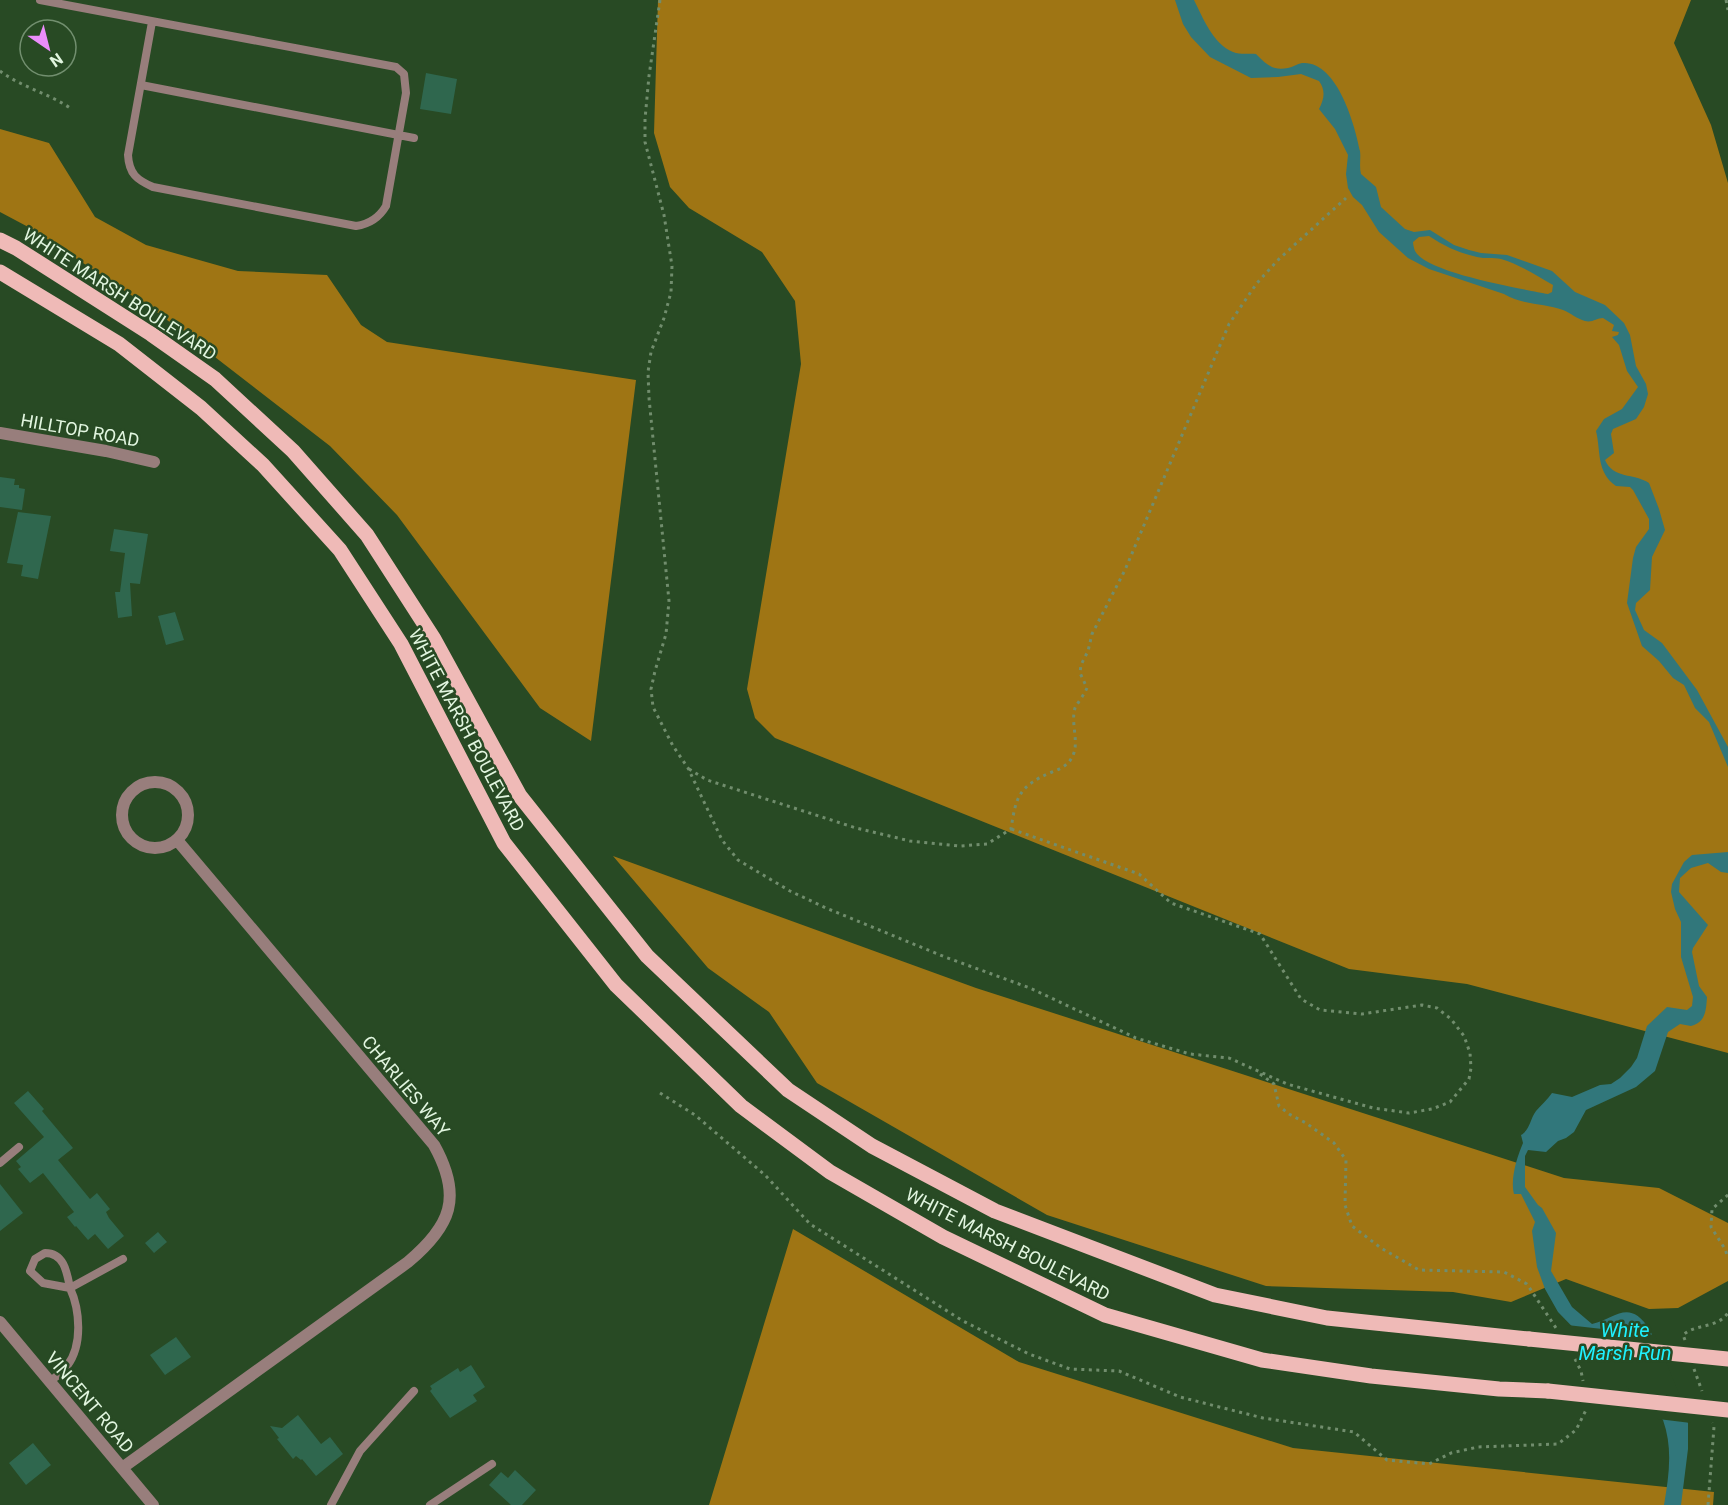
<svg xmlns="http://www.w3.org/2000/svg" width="1728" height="1505" viewBox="0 0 1728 1505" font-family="Roboto,sans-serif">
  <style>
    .forest { fill: #9f7514 }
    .water { fill: #31777b; fill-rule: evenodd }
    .pier { fill: #284a24 }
    .building { fill: #2f674e }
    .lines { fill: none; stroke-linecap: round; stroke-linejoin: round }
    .path { stroke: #718d6d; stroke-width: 3; stroke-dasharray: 3 4.5; stroke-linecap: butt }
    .lane { stroke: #987e7c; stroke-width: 8 }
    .street { stroke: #987e7c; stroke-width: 12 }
    .primary { stroke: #efbab7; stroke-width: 15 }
    .primary-bridge { stroke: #efbab7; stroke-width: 15 }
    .labels { text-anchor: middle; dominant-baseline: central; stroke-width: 5; stroke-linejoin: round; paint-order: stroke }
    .street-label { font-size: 18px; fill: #e2f6e0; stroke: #284a24 }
    .water-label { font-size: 20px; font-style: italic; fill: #1ff1fe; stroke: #284a24 }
  </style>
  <rect width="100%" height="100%" fill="#284a24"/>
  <path class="forest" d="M658,0H1691L1674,43L1711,125L1728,183V1053L1467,984L1349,969L775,738L755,718L747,689L801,364L795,301L762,252L689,208L670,187L654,133Z
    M0,129L49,143L95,217L146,245L238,271L327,275L361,325L387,342L636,380L591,741L540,708L397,515L330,446L158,313L32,229L0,212Z
    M613,856L976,988L1564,1178L1659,1188L1728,1223V1281L1678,1308L1649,1309L1566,1279L1511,1302L1453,1292L1266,1286L1047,1215L817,1083L769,1012L708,968Z
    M793,1229L1019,1362L1293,1448L1714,1492L1713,1505H709Z"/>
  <path class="water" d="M1175,0H1194C1203,18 1213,44 1233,52C1241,55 1249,53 1256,54C1267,65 1273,71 1288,68C1293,67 1297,64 1302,63C1337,60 1355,125 1360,151C1361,158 1359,166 1361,174L1376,187L1381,207L1405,229L1414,232L1430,230L1454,245L1469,250L1481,253L1507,255L1552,271L1575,292L1605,305L1624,323L1630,335L1636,366L1646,384L1648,394L1644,407L1636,419L1613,429L1611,434L1614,453L1605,460C1613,479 1634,473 1649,483L1659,509L1665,530L1652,557L1650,590L1636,603L1635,610L1644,630L1662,643L1697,690L1728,747V767L1709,722L1695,708L1684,685L1673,678L1659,661L1642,646L1627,603L1633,558L1636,547L1649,529V519L1633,490L1630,487L1616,486C1596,472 1601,451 1596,431L1604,419L1622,409L1638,387L1627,371L1619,345L1612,337L1618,335L1619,332L1612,331L1614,325L1603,318C1597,318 1592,323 1585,321C1577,319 1571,313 1563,310C1544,303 1521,305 1504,294L1429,269L1408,258L1379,232L1362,205L1353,197L1348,188L1346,174L1348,155L1335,129L1319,109C1324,99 1326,91 1319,81L1301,74L1278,77L1251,78L1210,57L1191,37L1183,24ZM1429,236C1444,246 1459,253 1477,257C1485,259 1493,257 1501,259C1519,264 1537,276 1553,285L1552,292L1548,294C1523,289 1426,273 1415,251C1414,249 1413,244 1413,242L1419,237Z
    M1728,852V873L1721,872L1708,863L1691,868L1680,878L1679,892L1708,925L1693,948L1692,952L1699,986L1707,997C1706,1010 1706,1022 1691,1026L1680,1024L1668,1032L1655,1071L1636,1087L1586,1110L1574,1132L1566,1138L1558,1141L1546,1152L1528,1150L1525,1156V1187L1538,1205L1542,1208L1556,1233L1551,1271L1572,1307L1592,1324C1617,1318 1629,1298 1650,1330L1688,1423V1449L1681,1505H1664C1669,1476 1673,1448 1663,1420L1558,1312L1545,1289L1537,1267L1532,1231L1535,1222L1521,1194H1514C1510,1179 1517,1157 1523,1143L1521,1135C1530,1130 1530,1119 1536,1111C1541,1105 1547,1100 1552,1093L1572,1097L1600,1085L1611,1084L1620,1078L1631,1067L1637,1058L1647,1026L1667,1007L1687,1010L1692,1006L1693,997L1681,957V922L1675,909L1671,892L1672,884L1684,862L1692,855Z"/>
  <path class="pier" d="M1567,1325L1655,1335L1691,1423L1658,1419Z"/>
  <path class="building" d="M426,73L457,79L451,114L420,109Z
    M0,477L15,479L14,485H19V488L25,489L22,510L0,507Z
    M18,512L51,516L38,579L21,576L23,565L7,563Z
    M114,529L148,534L140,584L130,583L132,616L118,618L115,592H120L125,553L110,551Z
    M175,612L184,640L166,645L158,616Z
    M28,1091L44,1109L42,1111L73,1148L58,1160L90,1199L97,1193L110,1209L106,1212L109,1218L124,1236L108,1249L95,1234L88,1240L76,1226L75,1227L67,1217L74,1212L43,1173L30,1183L18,1169L21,1167L16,1161L44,1137L14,1103Z
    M0,1184L23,1213L0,1231Z
    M158,1232L167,1242L154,1253L145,1243Z
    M176,1337L191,1357L165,1375L150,1355Z
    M471,1365L485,1387L473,1395L477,1401L450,1418L430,1391L432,1389L430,1386L458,1368L460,1372Z
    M298,1415L321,1444L330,1437L343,1454L316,1476L302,1459L301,1460L296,1456L293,1459L277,1439L279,1438L270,1426L282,1428Z
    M33,1443L51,1465L26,1485L9,1463Z
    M515,1470L536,1490L522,1505H511L489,1485L501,1472L508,1478Z"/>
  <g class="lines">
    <path class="path" d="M660,0L649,76L645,119V142L664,215L672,266L671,292L664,318L651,352L648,372L649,398L669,601L666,634L655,671L651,689L653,707L673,746L688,768L722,840L738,860L790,891L826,908L945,957L1030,988L1136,1038L1190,1054L1229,1058L1287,1084L1373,1108L1409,1113L1432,1109L1450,1102L1469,1079L1471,1068L1470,1053L1464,1036L1451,1019L1437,1008L1422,1005L1362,1014L1320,1010L1301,999L1260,934L1171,903L1139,874L1011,829
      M1726,0L1728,10
      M0,71C21,87 48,93 70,108
      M689,769L707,780L856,828L910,841L960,846L987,844L1011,829C1016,796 1019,786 1052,772C1058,770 1067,766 1071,759C1081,744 1070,725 1075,708C1078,702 1084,695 1087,688L1080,673L1081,665L1088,651L1092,634L1125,570L1229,324L1257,283L1279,259L1346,198
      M1260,1074L1274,1084L1279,1106L1289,1114L1306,1123L1334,1143L1346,1160L1345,1205L1352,1226L1381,1248L1419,1270L1504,1272L1527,1284L1556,1328
      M660,1093L695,1115L765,1175L810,1224L963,1321L1029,1354L1070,1369L1119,1371L1180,1397L1263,1418L1354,1432L1387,1460L1429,1464L1451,1453L1478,1447L1558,1444L1576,1430L1586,1410
      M1728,1195L1712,1209L1711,1227L1725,1249L1728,1258
      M1685,1340L1683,1335C1697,1323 1716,1329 1728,1313
      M1575,1359L1581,1371L1583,1381
      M1694,1369L1702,1391
      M1708,1505L1714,1427L1712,1423"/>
    <path class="lane" d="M40,0L396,67L404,74L406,93L386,206C379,218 370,224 356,226L153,187C137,180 129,174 128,155L152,22
      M141,85L414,138
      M0,1163L19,1147
      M45,1253C64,1253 67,1272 70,1288L43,1283L30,1271L35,1259Z
      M50,1381C56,1377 63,1372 67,1366C83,1345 80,1310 70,1288L123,1259
      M331,1505L360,1451L414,1391
      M430,1505L492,1464"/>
    <path class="street" d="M0,433L106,451L154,462
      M122 815a33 33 0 1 1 66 0a33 33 0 1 1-66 0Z
      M0,1322L153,1505
      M122,1468L408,1262C451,1226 463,1197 434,1145L177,840"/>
    <path class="primary" d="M0,240L16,248L151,334L215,379L293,451L367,535L434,639L520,796L647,956L788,1090L872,1146L995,1211L1215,1295L1327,1318L1529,1339
      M0,272L119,344L201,408L263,465L340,550L401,644L504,843L616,985L741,1106L830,1172L943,1237L1105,1315L1262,1360L1371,1376L1499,1389L1548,1391"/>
    <path class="primary-bridge" d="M1529,1339L1728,1359
      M1548,1391L1728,1410"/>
  </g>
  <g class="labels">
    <g class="street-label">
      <text transform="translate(120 294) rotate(33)">WHITE MARSH BOULEVARD</text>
      <text transform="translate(80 430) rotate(10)">HILLTOP ROAD</text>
      <text transform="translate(467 730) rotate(62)">WHITE MARSH BOULEVARD</text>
      <text transform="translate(406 1086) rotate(50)">CHARLIES WAY</text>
      <text transform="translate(1008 1244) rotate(27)">WHITE MARSH BOULEVARD</text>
      <text transform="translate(90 1402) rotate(50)">VINCENT ROAD</text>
    </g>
    <g class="water-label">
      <text x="1625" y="1330">White<tspan x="1625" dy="23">Marsh Run</tspan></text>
    </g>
  </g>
  <g transform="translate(48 48) rotate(145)"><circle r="28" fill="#284a24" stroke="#728f6f" stroke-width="1.5"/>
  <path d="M0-4.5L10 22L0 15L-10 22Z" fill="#eb8dfb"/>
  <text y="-9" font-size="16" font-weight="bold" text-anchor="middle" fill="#e2f6e0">N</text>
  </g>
</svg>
